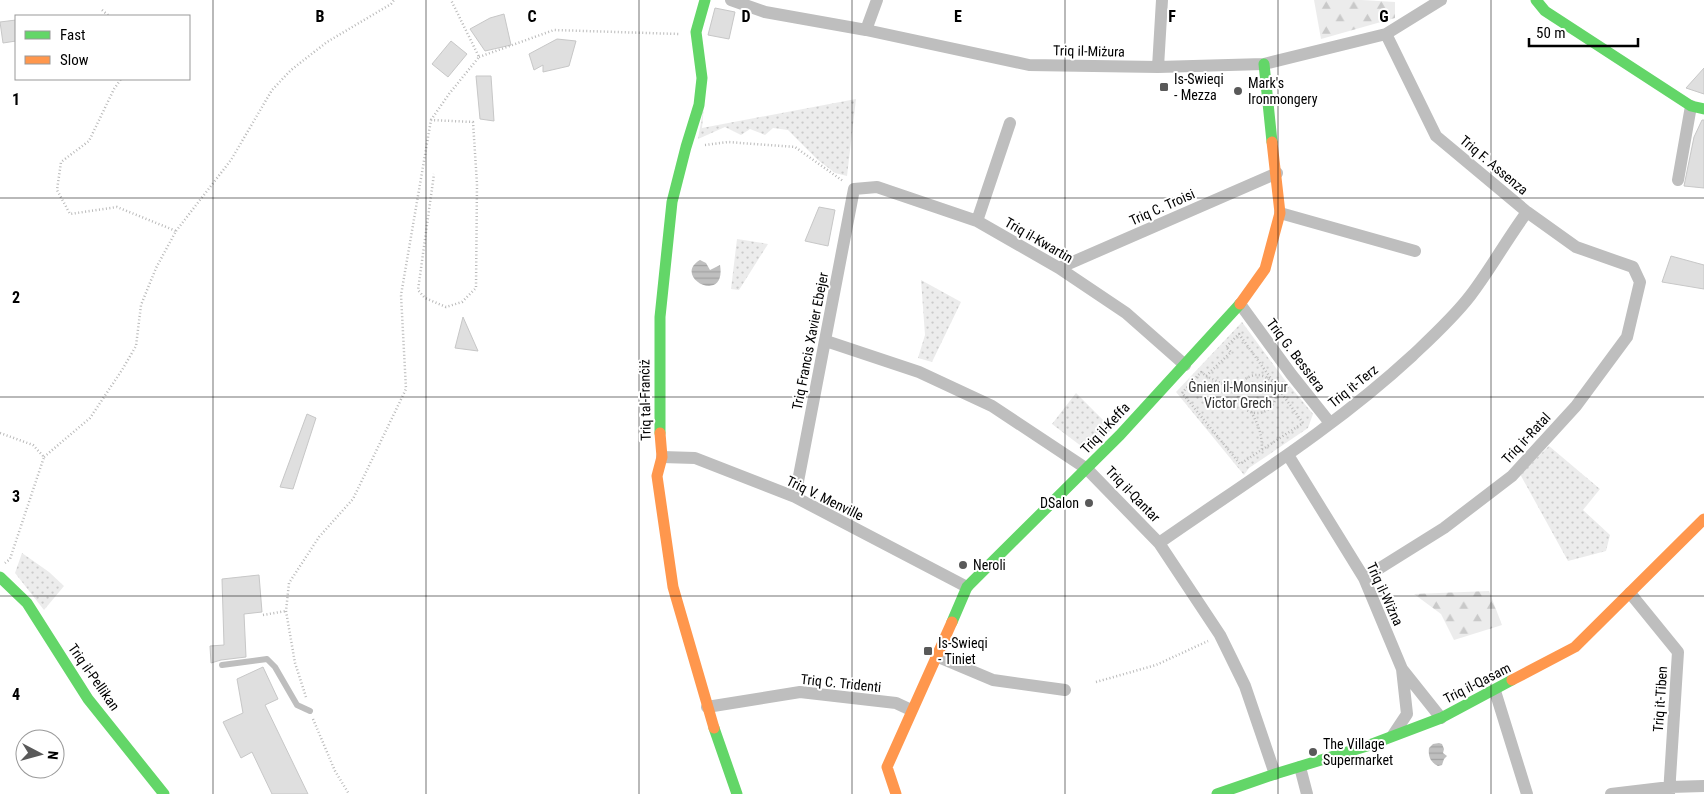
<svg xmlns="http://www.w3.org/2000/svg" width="1704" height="794" viewBox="0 0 1704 794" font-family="'Roboto Condensed',sans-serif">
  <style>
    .grass { fill: url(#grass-dots) }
    .forest { fill: url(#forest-firs) }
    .water { fill: url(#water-rules) }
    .building { fill: #dfdfdf; stroke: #c7c7c7 }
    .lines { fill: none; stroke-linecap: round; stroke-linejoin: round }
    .path { stroke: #b9b9b9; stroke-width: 2.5; stroke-dasharray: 1 2.5; stroke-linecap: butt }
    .lane { stroke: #bebebe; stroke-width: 6 }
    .street { stroke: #bebebe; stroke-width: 12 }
    .fast { stroke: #63d668; stroke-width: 11 }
    .slow { stroke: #ff974d; stroke-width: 11 }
    .grid { fill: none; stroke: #000; stroke-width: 1; stroke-opacity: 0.55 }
    .poi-dot { fill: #595959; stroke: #fff; stroke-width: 2 }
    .labels { text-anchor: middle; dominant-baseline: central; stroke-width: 4; stroke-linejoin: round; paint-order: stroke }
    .street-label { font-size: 14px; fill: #000; stroke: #fff }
    .poi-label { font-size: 14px; fill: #000; stroke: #fff; text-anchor: start }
    .park-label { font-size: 14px; fill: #333; stroke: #fff }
    .grid-label { font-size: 16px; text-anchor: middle; font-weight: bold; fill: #000; stroke: #fff; stroke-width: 4; stroke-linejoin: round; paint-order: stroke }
  </style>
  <defs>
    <pattern id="grass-dots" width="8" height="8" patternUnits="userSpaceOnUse" patternTransform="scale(1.25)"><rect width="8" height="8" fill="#ececec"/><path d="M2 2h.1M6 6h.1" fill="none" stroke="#c9c9c9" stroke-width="1.8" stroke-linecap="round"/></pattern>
    <pattern id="forest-firs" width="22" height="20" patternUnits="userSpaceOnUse" patternTransform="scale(1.25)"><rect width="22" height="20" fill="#ececec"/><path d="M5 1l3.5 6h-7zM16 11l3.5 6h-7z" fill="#c9c9c9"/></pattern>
    <pattern id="water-rules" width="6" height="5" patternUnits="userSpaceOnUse" patternTransform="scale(1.25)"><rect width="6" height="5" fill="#bfbfbf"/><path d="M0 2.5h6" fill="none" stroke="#a2a2a2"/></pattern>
  </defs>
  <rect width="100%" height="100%" fill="#fff"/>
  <path class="grass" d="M856,99L847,176L835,173L818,160L788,130L773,128L765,135L750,129L741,135L725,127L698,139L704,105L702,128Z
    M737,239L768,244L739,290L731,289Z
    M921,280L961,302L932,362L918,358L925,335Z
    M1242,322L1284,379L1313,414L1308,428L1249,468L1244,475L1176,392Z
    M1076,393L1112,429L1093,449H1085L1052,424Z
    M1549,446L1600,489L1583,510L1610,535L1606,551L1568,561L1520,474Z
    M22,553L49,572L64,586L44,610L15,573Z"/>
  <path class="forest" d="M1314,0H1362L1395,2V18L1321,39Z
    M1489,591L1502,625L1454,640L1441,614L1414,594Z"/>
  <path class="water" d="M700,260L706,263L710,270L720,265C727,306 671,277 700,260Z
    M1439,743L1442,744L1444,749L1443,753L1447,756L1444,759L1442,765L1438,766C1430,762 1428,756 1429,748L1433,744Z"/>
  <path class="building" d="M715,8L735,12L729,39L708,35Z
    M504,14L511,45L485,51L470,29L490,18Z
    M16,20V41L3,43L0,22Z
    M557,39L576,41L569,66L543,72V65L534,70L529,54Z
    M451,41L467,54L448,77L432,64Z
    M1704,68V94L1686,88Z
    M476,76H491L494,121L480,119Z
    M1702,120H1704V188L1684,186L1694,137Z
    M819,207L835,210L828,246L805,241Z
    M1671,256L1704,265V289L1662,282Z
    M463,317L478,351L455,348Z
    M307,414L316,418L293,489L280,487Z
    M259,575L262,612L244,614L246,657L221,660L211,663L210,646L224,645L222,579Z
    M263,667L278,699L265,705L308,794H272L252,752L241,758L223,722L243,713L237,679Z"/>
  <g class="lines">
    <path class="path" d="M102,10L109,16
      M479,57L554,30L679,34
      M431,120L449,94L479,57L451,0
      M705,145L728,142L795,147L843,181
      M176,231L231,160L272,90L291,70L327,42L391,4L394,0
      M1239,334L1303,423L1240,464L1182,393L1201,372L1206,376L1231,352L1226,347Z
      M1238 394a19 19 0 1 1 38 0a19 19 0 1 1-38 0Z
      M1206,376L1229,387L1237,393
      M1251,412C1259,425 1262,435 1262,450
      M0,433L33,445L44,457L10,559L5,563
      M44,457L90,418L122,370L136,346L141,305L156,268L176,231L117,207L70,214L57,190L61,162L89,141L114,89L121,79
      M263,615L286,611
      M1096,682L1156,665L1208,641
      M306,697L295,663L286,611L289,583L319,537L353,499L406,389L401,295L431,120L473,122L477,184L476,288L462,302L446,307L425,298L418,290L434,174
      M313,719L335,771L349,794"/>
    <path class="lane" d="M222,665L267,659L275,667L297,705L310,711"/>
    <path class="street" d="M731,0L765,12L866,30L1029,65L1158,67L1264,64L1386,34L1441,0
      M866,30L877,0
      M1158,67L1162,0
      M1678,180L1691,106
      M1280,213L1415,251
      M977,221L1010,123
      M1059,268L1277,173
      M1240,304L1291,374L1330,423
      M826,341L919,372L992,406L1087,469L1159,543L1220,635L1245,686L1275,774
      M1288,455L1364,578L1402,669L1441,718
      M662,457L695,458L795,497L967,587
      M795,497L854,189L877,187L977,221L1059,268L1126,313L1185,365
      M1159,543C1245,483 1334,428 1412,356C1431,338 1453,318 1470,296C1490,270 1507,239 1527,212
      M1364,578L1444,528L1512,476L1576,406L1627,337L1640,282L1633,267L1576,247L1527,212L1436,136L1386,34
      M1630,593L1678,652L1669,794
      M936,656L993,680L1065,690
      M1495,691L1527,794
      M707,707L800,692L896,703L911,710
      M1393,735L1407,714L1402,669
      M1300,767L1307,794
      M1611,794L1670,787L1704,786"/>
    <path class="fast" d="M1536,0L1545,11L1691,106L1704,109
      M1264,64L1272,142
      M660,433V317L672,202L686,147L699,105L702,78L696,32L705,0
      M0,577L27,603L88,699L164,794
      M952,622L967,587L1120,435L1240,304
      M714,728L737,794
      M1217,794L1275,774L1367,746L1441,718L1512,680"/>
    <path class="slow" d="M1240,304L1265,269L1280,213L1272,142
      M660,433L662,457L657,476L673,587L714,728
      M1512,680L1575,647L1704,519
      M896,794L887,767L952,622"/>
  </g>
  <path class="grid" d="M213,0V794M426,0V794M639,0V794M852,0V794M1065,0V794M1278,0V794M1491,0V794M0,198H1704M0,397H1704M0,596H1704"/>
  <g class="poi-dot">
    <rect x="1159" y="82" width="10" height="10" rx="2.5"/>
    <circle cx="1238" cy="91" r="5"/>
    <circle cx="1089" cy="503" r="5"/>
    <circle cx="963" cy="565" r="5"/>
    <rect x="923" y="646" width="10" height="10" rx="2.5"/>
    <circle cx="1313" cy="752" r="5"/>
  </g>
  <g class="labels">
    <g class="street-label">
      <text transform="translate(1089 51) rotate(1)">Triq il-Miżura</text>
      <text transform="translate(1494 165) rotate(40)">Triq F. Assenza</text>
      <text transform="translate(1162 207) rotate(-24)">Triq C. Troisi</text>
      <text transform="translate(1039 240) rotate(30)">Triq il-Kwartin</text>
      <text transform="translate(810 341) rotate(-79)">Triq Francis Xavier Ebejer</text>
      <text transform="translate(1296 355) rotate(53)">Triq G. Bessiera</text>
      <text transform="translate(1353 386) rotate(-39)">Triq it-Terz</text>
      <text transform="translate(645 400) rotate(-91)">Triq tal-Franċiż</text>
      <text transform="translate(1105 428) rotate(-47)">Triq il-Keffa</text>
      <text transform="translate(1526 438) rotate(-47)">Triq ir-Ratal</text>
      <text transform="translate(1133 494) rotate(46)">Triq il-Qantar</text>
      <text transform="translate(825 498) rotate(26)">Triq V. Menville</text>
      <text transform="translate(1385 594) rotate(65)">Triq il-Wiżna</text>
      <text transform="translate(94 677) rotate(55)">Triq il-Pellikan</text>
      <text transform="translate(841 683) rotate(6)">Triq C. Tridenti</text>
      <text transform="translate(1477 683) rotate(-27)">Triq il-Qasam</text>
      <text transform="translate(1660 699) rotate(-86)">Triq it-Tiben</text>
    </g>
    <g class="poi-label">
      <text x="1174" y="79">Is-Swieqi<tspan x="1174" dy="16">- Mezza</tspan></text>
      <text x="1248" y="83">Mark's<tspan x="1248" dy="16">Ironmongery</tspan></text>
      <text x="1079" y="503" text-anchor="end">DSalon</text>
      <text x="973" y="565">Neroli</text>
      <text x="938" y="643">Is-Swieqi<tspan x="938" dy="16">- Tiniet</tspan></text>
      <text x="1323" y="744">The Village<tspan x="1323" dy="16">Supermarket</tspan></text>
    </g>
    <g class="park-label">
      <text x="1238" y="387">Ġnien il-Monsinjur<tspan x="1238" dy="16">Victor Grech</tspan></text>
    </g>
  </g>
  <g class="grid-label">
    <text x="320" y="22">B</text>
    <text x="532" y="22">C</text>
    <text x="746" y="22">D</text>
    <text x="958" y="22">E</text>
    <text x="1172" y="22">F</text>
    <text x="1384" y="22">G</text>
    <text x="16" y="105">1</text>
    <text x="16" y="303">2</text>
    <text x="16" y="502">3</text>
    <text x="16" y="700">4</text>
  </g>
  <rect x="15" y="15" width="175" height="65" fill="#ffffff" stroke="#999999"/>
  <rect x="25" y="31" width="25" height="8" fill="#63d668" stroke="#999999"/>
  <text x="60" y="40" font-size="15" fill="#000000">Fast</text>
  <rect x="25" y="56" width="25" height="8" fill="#ff974d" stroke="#999999"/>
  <text x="60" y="65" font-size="15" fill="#000000">Slow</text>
  <g transform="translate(40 754) rotate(96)"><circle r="24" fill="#ffffff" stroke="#999999"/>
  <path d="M0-4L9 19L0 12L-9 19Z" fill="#595959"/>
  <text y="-8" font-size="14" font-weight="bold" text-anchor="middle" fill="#000000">N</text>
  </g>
  <path d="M1529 38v8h109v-8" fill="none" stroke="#000000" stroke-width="2.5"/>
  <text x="1536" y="38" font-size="15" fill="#000000" stroke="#ffffff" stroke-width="4" paint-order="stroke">50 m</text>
</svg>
